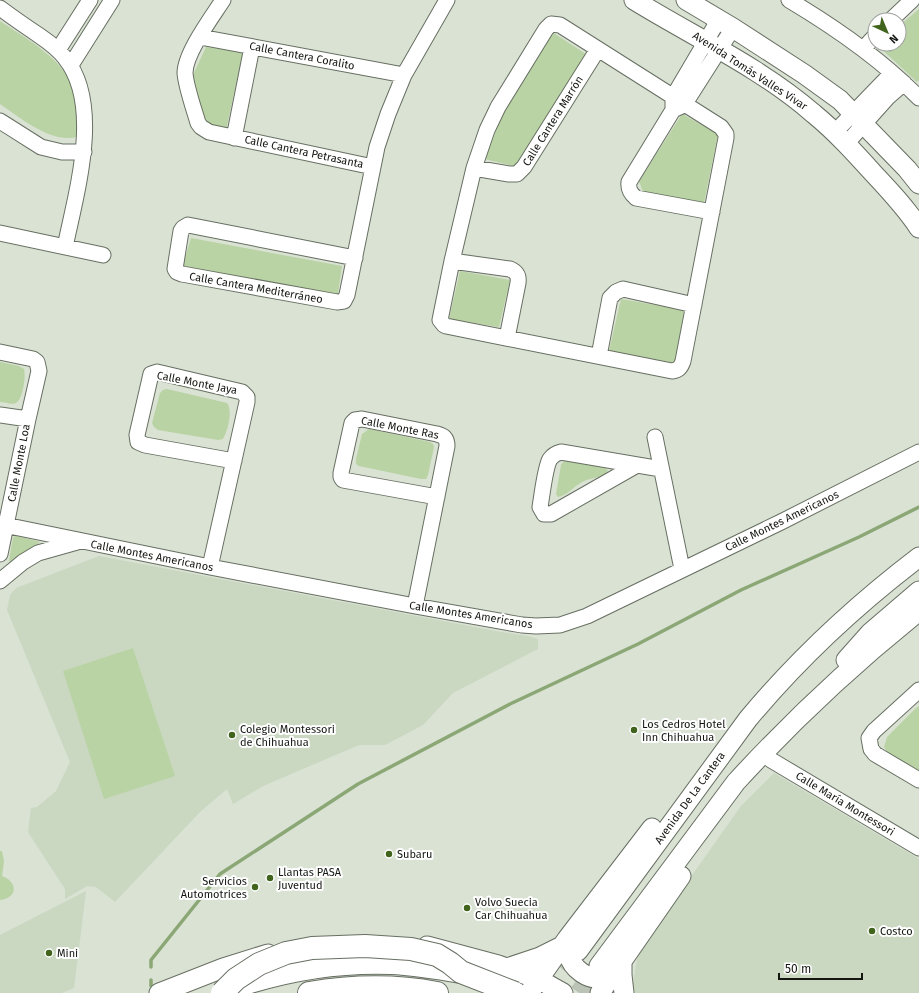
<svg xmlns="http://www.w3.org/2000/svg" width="919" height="993" viewBox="0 0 919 993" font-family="'Fira Sans',sans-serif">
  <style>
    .built { fill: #cad7c1 }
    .green { fill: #b9d3a4 }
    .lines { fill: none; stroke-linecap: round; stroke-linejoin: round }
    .stream { stroke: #8ba775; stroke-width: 3.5 }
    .major-tunnel { stroke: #bbc3b6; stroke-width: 19; stroke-dasharray: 19 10; stroke-linecap: butt }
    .minor-casing { stroke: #676f62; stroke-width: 17 }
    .major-casing { stroke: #676f62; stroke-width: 21 }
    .highway-casing { stroke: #676f62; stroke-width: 24 }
    .minor { stroke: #fff; stroke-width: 15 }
    .major { stroke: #fff; stroke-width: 19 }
    .highway { stroke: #fff; stroke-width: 22 }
    .highway-bridge-casing { stroke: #676f62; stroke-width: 24; stroke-linecap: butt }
    .highway-bridge { stroke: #fff; stroke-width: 22 }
    .poi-dot { fill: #41641c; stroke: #fff; stroke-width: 1.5 }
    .labels { text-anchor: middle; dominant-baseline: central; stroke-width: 4; stroke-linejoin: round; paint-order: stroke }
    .street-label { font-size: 11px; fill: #131611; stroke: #fff }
    .poi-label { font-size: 11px; fill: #131611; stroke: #fff; text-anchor: start }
  </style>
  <rect width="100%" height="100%" fill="#d9e2d3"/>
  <path class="built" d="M99,556L501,632L528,636L538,639V649L453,693L423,725L385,745H359L263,786L233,804L227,789L200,812L115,902L96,887L87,886L65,899V889L28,832L31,808L37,807L56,791L70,762L7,610L10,595L16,588Z
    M774,773L919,859V993H635L633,983L637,959L642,946L741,806Z
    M86,891L74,988L62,993H0V935Z"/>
  <path class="green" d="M919,9V80L917,82L877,45L879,44H899V26Z
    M0,21C28,40 63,58 76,92C79,102 79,124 80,135C77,136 74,138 71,138C47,140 19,117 0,104Z
    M552,32L589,56L517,167L485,159L504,111Z
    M206,47L243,52L226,130L205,123L193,75Z
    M682,114L718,134L704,203L643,192L639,181Z
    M191,238L342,266L338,293L331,297L182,268Z
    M460,271L510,280L499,327L449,319Z
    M621,299L684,310L675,363L609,351Z
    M0,362L19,366L24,369C26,376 23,400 16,403C12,405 5,402 0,402Z
    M167,389L227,403C233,410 228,431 223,439L218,440L158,430L154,427L152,423L160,393L163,390Z
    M369,429L430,442L433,444L434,447L428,475L426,479H421L359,466L356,464V459L362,434Z
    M567,460L606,468L608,471C602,479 591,477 582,482C574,486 568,495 558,497L556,494L561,465L563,462Z
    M15,536H18L40,542L12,563H10L9,560L13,538Z
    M133,648L175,776L104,799L63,671Z
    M919,706V775L891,758L884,747L887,737L916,708Z
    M0,851H2L4,861L2,876C18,882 18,898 0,900Z"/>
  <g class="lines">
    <path class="stream" d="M151,967V960L220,874L358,784L510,704L638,644L741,590L859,537L919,507
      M151,980V986"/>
    <path class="major-tunnel" d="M546,993L578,951
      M579,993L599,966"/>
    <g class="minor-casing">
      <path id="minor" d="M223,0C212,17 185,53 185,73C186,87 194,109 198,123L201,127L209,132L373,167
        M789,0C836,28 881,59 919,98
        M0,8C12,17 25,26 37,34C47,41 58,48 65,58C103,105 76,193 65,247
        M891,20L912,0
        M551,24L560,25L721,127L726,134V138L683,361C681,367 679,370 672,371L446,326L444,325L440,320L452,261L474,168L487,130L498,107L546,29Z
        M200,37L404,75
        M863,49L875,36
        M58,50L90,0
        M71,65L112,0
        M673,107V97L719,19
        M0,121L41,147L62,152H84
        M835,132L892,73
        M234,138L252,47
        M846,144L888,97L904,83
        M474,168L509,174H517L524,167L598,49
        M712,212L636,198C630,193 628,189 629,182L673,110L684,105L733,28
        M0,233L103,255
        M355,258L188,225L183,228L181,231L175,269L177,272L182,274L337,302L344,301L347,295L377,147L388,114L404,75L447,0
        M452,261L510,269C517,272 519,276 518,283L507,338
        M0,352L33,359L37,362L39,371L28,419L0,554
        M599,356L610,298L616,292L623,289L694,305
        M0,415L28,419
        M655,437L682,569
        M637,465L551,514H544L540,507C542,496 545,467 550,459C553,455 557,453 561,452L661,469
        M0,524L210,567L415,606L522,625L536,626L560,625L587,616L781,522L919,452
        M210,567L247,402V397L242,392L157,372L151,374L137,435L138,442L145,445L234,461
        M0,581L23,562L38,553L77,542
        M415,606L447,446C447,438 444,436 437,434L362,419L355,420L352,423L341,473V477L343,480L437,497
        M919,690L874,731L869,738L871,749L875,754L919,780
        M771,760L919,848"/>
    </g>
    <g class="major-casing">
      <path id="major" d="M634,0C694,37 760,67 814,114C836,132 855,153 874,174C890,191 906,208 919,228
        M686,0L733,28L804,74L840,100L907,169L919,184
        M846,660L870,633L919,591
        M567,939C568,945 567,950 569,955C572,969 588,980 602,978C606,977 610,975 614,973
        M427,946L498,965L538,979L563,993
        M578,951L748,719C798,659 856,605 919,557
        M622,962V975L624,993
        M599,966L736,782C792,721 854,663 919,611
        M507,968L540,957L562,946
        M159,993L223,968L268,954
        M529,993L567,939L652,828
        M600,993L681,876"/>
    </g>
    <g class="highway-casing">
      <path id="highway" d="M226,990C279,971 335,961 391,963C414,964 438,968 461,972
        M309,993C351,986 395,985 437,993"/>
    </g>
    <use href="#minor" class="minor"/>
    <use href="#major" class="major"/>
    <use href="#highway" class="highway"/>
    <g class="highway-bridge-casing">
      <path id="highway-bridge" d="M222,993L236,979L259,964L286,953L312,948L365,946L411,949L437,955L450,963L461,972L515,993"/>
    </g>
    <use href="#highway-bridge" class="highway-bridge"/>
  </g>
  <g class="poi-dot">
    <circle cx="634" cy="730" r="4"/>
    <circle cx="232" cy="735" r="4"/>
    <circle cx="389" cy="854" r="4"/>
    <circle cx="270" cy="878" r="4"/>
    <circle cx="255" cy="887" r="4"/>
    <circle cx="467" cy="908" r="4"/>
    <circle cx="872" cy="931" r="4"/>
    <circle cx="49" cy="953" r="4"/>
  </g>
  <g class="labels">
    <g class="street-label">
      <text transform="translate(302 56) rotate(11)">Calle Cantera Coralito</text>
      <text transform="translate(750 71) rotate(33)">Avenida Tomás Valles Vivar</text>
      <text transform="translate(553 121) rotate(-58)">Calle Cantera Marrón</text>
      <text transform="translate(304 152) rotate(12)">Calle Cantera Petrasanta</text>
      <text transform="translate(256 288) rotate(10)">Calle Cantera Mediterráneo</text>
      <text transform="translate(197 383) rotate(11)">Calle Monte Jaya</text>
      <text transform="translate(400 428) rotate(11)">Calle Monte Ras</text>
      <text transform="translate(19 463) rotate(-79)">Calle Monte Loa</text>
      <text transform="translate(782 521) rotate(-26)">Calle Montes Americanos</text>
      <text transform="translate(152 556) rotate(11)">Calle Montes Americanos</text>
      <text transform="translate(471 615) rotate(9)">Calle Montes Americanos</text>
      <text transform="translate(690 798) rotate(-54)">Avenida De La Cantera</text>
      <text transform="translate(845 804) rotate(31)">Calle María Montessori</text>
    </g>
    <g class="poi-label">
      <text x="642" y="724">Los Cedros Hotel<tspan x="642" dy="13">Inn Chihuahua</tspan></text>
      <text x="240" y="729">Colegio Montessori<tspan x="240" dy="13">de Chihuahua</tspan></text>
      <text x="397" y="854">Subaru</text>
      <text x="278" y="872">Llantas PASA<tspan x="278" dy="13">Juventud</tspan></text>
      <text x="247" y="881" text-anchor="end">Servicios<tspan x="247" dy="13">Automotrices</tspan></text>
      <text x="475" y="902">Volvo Suecia<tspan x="475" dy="13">Car Chihuahua</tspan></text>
      <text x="880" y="931">Costco</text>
      <text x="57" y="953">Mini</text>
    </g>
  </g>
  <g transform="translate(887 32) rotate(136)"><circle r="19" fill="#ffffff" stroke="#a1a2a0"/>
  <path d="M0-3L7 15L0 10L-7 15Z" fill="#41641c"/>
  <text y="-6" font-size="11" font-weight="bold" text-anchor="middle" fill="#131611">N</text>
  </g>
  <path d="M779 973v6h83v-6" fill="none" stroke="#131611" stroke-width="2"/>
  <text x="785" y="973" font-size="12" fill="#131611" stroke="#ffffff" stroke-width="3" paint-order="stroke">50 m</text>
</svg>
